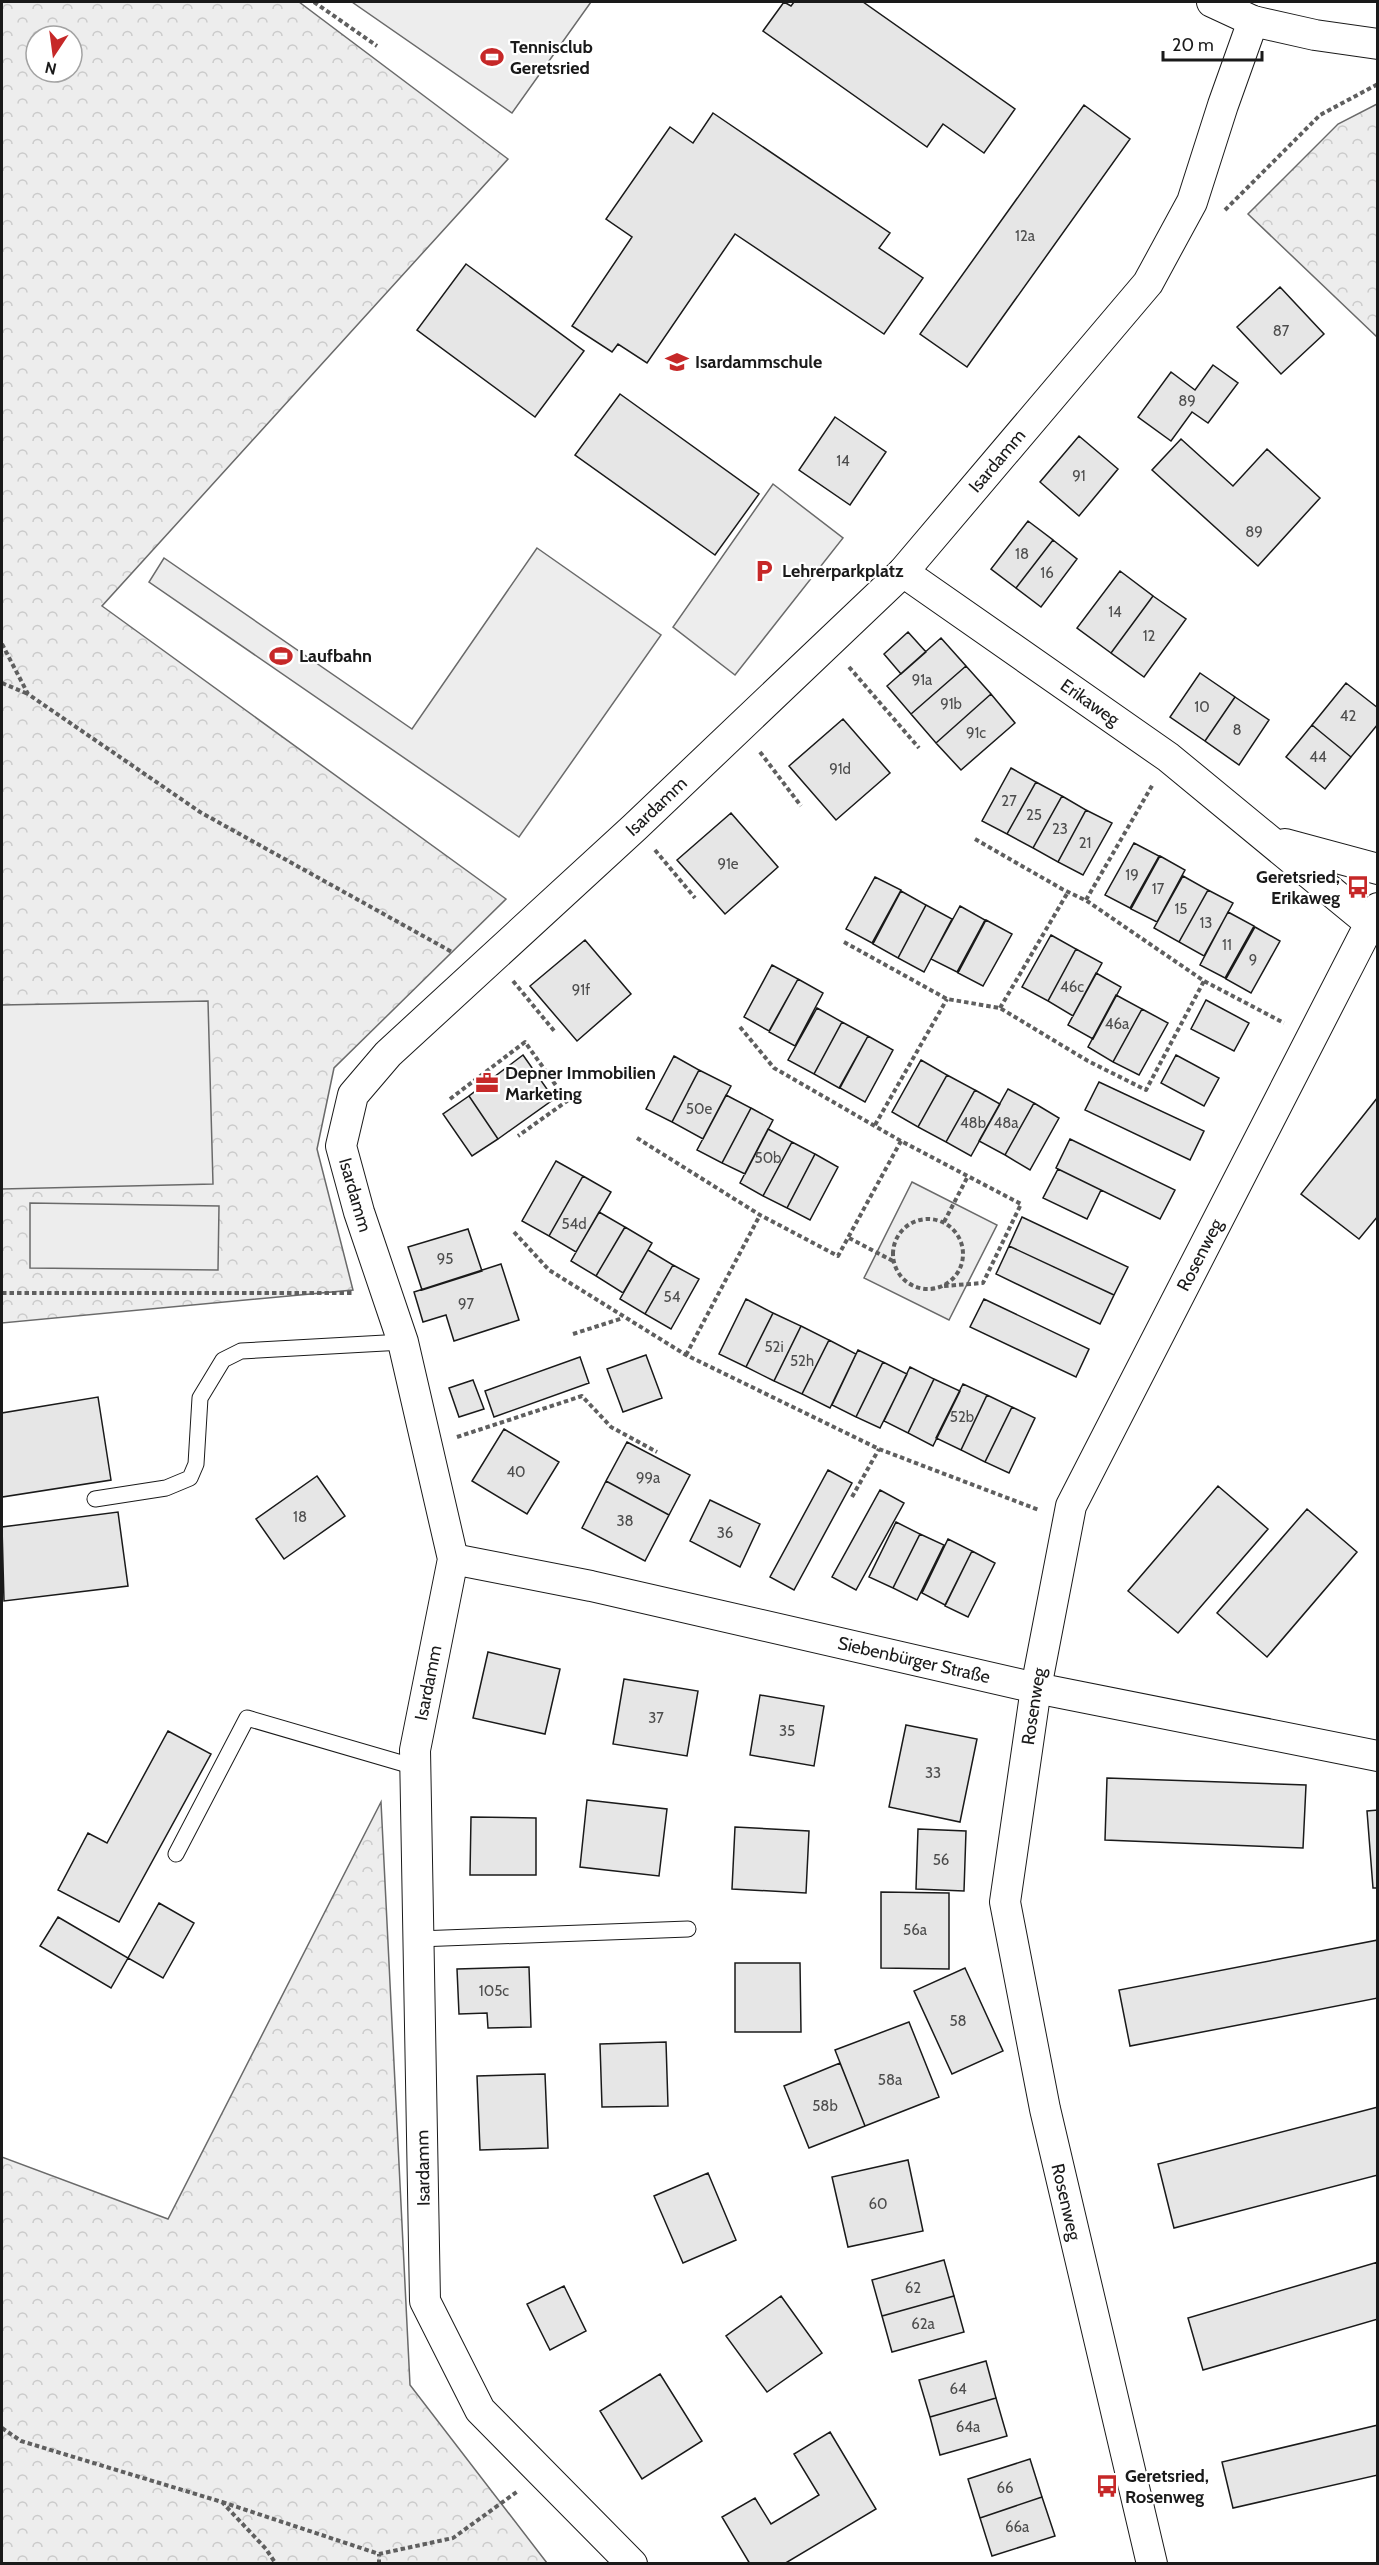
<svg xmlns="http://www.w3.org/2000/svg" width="1379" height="2565" viewBox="0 0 1379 2565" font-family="Cabin,sans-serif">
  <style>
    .forest { fill: url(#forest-crowns); stroke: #6a6a6a; stroke-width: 1.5; fill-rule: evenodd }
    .built { fill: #ededed; stroke: #6a6a6a; stroke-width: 1.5 }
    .building { fill: #e6e6e6; stroke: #1a1a1a; stroke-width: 1.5 }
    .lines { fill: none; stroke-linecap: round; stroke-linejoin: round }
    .service-casing { stroke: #1a1a1a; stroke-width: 17 }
    .minor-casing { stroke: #1a1a1a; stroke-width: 32 }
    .path { stroke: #5f5f5f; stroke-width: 4; stroke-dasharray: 4.5 3; stroke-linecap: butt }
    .service { stroke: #fff; stroke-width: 15 }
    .minor { stroke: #fff; stroke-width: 30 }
    .labels { text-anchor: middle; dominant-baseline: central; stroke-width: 4.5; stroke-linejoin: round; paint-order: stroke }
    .number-label { font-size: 15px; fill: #4d4d4d }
    .poi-label { font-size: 18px; font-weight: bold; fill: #1a1a1a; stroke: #fff; text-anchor: start }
    .street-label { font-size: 18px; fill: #1a1a1a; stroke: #fff }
  </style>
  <defs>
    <pattern id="forest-crowns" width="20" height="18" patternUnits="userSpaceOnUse" patternTransform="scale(1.5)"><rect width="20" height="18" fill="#ededed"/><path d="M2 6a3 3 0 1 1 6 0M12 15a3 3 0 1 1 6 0" fill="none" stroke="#cbcbcb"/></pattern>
  </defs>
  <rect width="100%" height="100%" fill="#fff"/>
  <path class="forest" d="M2,2H299L508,159L102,606L506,899L334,1068L317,1149L353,1290L2,1323ZM36,36H72V72H36Z
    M1377,104V337L1248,214L1338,124Z
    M381,1802L410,2385L547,2563H2V2157L168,2219Z"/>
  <path class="built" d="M352,2H591L512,113Z
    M773,484L843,538L735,675L673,627Z
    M537,548L661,635L519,837L149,582L164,558L412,729Z
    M208,1001L213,1184L2,1189V1005Z
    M912,1182L997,1225L949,1320L864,1278Z
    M30,1203L219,1206L218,1270L30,1268Z"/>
  <path class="building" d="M784,2L791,6L794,2H863L1015,109L984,153L943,124L927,147L763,31Z
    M1084,105L1130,139L967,367L920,334Z
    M713,113L890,233L879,248L923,278L884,334L735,234L647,363L618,344L612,352L572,326L632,237L606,219L670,127L693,143Z
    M466,264L584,351L535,417L417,330Z
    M1280,287L1324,334L1281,374L1237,327Z
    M1213,365L1238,383L1208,423L1192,412L1171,441L1138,417L1171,372L1195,390Z
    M620,394L759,494L715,555L575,455Z
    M835,417L886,452L850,505L799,470Z
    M1079,436L1118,469L1079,516L1040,482Z
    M1181,439L1233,486L1267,449L1320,498L1258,566L1152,470Z
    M1028,521L1053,540L1016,588L991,569Z
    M1053,540L1077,559L1041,607L1016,588Z
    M1120,571L1153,596L1111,653L1077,628Z
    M1153,596L1186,619L1144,677L1111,653Z
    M908,632L926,652L901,674L884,654Z
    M941,638L966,666L911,714L887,686Z
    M966,666L991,694L936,743L911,714Z
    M1200,673L1235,697L1205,741L1170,717Z
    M1346,683L1378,708V724L1351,757L1312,725Z
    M991,694L1015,723L961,770L936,743Z
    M1235,697L1269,720L1239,765L1205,741Z
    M843,719L890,773L836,820L789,766Z
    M1312,725L1351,757L1325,789L1286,757Z
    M1011,768L1036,782L1007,834L982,821Z
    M1036,782L1062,796L1033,848L1007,834Z
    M1062,796L1086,810L1058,862L1033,848Z
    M1086,810L1112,823L1083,875L1058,862Z
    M731,813L778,867L725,914L677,860Z
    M1134,843L1159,856L1130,908L1105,895Z
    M1160,856L1185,870L1157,922L1131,909Z
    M1183,876L1208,890L1179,942L1154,928Z
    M875,877L901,890L872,943L846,929Z
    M1208,890L1233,903L1204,956L1179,942Z
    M901,891L926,905L898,958L873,944Z
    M926,905L952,919L924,972L898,958Z
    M960,906L985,920L957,972L931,959Z
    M1228,912L1254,926L1225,978L1200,965Z
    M986,920L1012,934L983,986L958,973Z
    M1255,927L1280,941L1251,993L1226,979Z
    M1051,935L1076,949L1048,1001L1022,987Z
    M585,940L631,994L577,1041L530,986Z
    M1076,949L1102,963L1073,1016L1048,1001Z
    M772,965L798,979L769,1031L744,1017Z
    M1096,973L1121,987L1093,1039L1068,1025Z
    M798,979L823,993L795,1046L769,1032Z
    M1116,995L1142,1009L1113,1062L1088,1047Z
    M1206,1000L1249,1023L1234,1051L1191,1029Z
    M817,1008L842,1022L814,1074L788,1060Z
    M1142,1009L1168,1023L1139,1075L1113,1062Z
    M842,1022L868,1036L839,1088L814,1074Z
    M868,1036L893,1050L865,1102L840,1088Z
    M523,1055L554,1099L498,1139L469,1096Z
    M1176,1055L1219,1078L1204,1106L1161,1083Z
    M674,1056L699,1070L672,1122L646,1109Z
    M921,1060L947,1075L918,1127L892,1112Z
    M699,1070L731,1086L703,1139L672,1122Z
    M947,1075L975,1090L946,1142L918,1127Z
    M1099,1082L1204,1131L1190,1160L1085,1110Z
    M1008,1089L1034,1103L1005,1155L979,1141Z
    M975,1090L1000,1104L971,1156L946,1142Z
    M726,1095L751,1108L722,1163L697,1150Z
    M469,1096L498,1139L472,1156L443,1114Z
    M1378,1097V1216L1359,1239L1301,1194Z
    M1034,1103L1059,1118L1030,1170L1005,1155Z
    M751,1108L773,1120L745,1174L722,1163Z
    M768,1129L792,1142L763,1196L740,1183Z
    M1070,1139L1175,1190L1160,1219L1056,1168Z
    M792,1142L815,1154L787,1208L763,1196Z
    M815,1154L838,1167L810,1220L787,1208Z
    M556,1161L583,1176L549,1236L522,1221Z
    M1058,1169L1101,1190L1087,1219L1043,1198Z
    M583,1176L611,1192L576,1252L549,1236Z
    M599,1212L625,1227L596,1276L571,1261Z
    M1022,1217L1128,1267L1114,1295L1009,1246Z
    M625,1227L652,1243L623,1293L596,1276Z
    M468,1229L482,1271L422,1290L408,1247Z
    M1009,1246L1114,1295L1100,1324L996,1274Z
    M648,1250L673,1265L645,1314L620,1299Z
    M501,1264L519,1320L454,1341L446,1315L423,1322L414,1292Z
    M673,1265L699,1279L671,1329L645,1314Z
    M746,1299L773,1313L746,1367L719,1354Z
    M984,1299L1089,1349L1076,1377L970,1327Z
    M773,1313L801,1326L774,1381L746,1367Z
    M801,1326L829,1340L802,1394L774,1381Z
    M829,1340L856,1354L830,1408L802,1394Z
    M858,1350L883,1362L856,1417L832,1405Z
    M646,1355L662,1398L623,1412L607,1369Z
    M580,1357L589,1383L494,1417L485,1391Z
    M883,1362L907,1374L880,1428L856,1417Z
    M910,1367L934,1379L908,1433L884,1421Z
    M934,1379L960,1391L933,1446L908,1433Z
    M473,1380L484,1409L459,1417L449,1388Z
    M963,1384L987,1395L961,1450L936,1438Z
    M987,1395L1012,1407L985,1462L961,1450Z
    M98,1397L111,1480L2,1497V1413Z
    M1012,1407L1035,1418L1009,1473L985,1462Z
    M504,1429L559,1462L527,1514L472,1481Z
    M627,1442L690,1475L669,1515L606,1481Z
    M828,1470L852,1483L794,1590L770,1577Z
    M317,1476L345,1516L284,1559L256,1519Z
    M606,1481L669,1515L645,1561L582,1528Z
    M1218,1486L1268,1529L1178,1633L1128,1591Z
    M880,1490L904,1503L856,1590L832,1577Z
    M710,1500L760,1524L740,1567L690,1541Z
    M1307,1509L1357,1552L1267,1657L1217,1613Z
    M118,1512L128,1586L4,1601L2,1527Z
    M896,1522L920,1534L893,1588L869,1577Z
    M920,1534L944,1545L917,1600L893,1588Z
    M948,1539L972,1551L945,1605L922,1593Z
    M972,1551L995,1563L968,1617L945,1606Z
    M488,1652L560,1669L545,1734L473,1718Z
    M624,1679L698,1691L687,1756L613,1744Z
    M760,1695L824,1706L814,1766L750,1755Z
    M906,1725L977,1739L960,1822L889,1807Z
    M168,1731L211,1754L119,1922L58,1890L88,1833L107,1843Z
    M1107,1778L1306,1785L1303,1848L1105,1840Z
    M587,1800L667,1809L659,1876L580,1867Z
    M1378,1810V1888H1373L1367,1811Z
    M471,1817L536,1818V1875H470Z
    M735,1827L809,1831L806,1893L732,1889Z
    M918,1829L966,1831L964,1891L916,1889Z
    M881,1892L949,1893V1969L881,1968Z
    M159,1903L194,1923L163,1978L128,1958Z
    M58,1917L128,1958L111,1988L40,1946Z
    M1378,1940V1998L1130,2046L1119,1990Z
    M735,1963H800L801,2032H735Z
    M529,1967L531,2027L488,2028L487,2013L459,2014L457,1969Z
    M965,1968L1003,2051L952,2074L914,1991Z
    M909,2022L939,2097L865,2126L835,2050Z
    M666,2042L668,2106L602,2107L600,2044Z
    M840,2063L865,2126L809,2148L784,2086Z
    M545,2074L548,2148L480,2150L477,2076Z
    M1378,2107V2175L1174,2228L1158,2164Z
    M908,2160L923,2231L848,2247L832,2177Z
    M708,2173L736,2240L683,2263L654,2196Z
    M944,2260L954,2296L882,2316L872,2280Z
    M1378,2262V2319L1203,2370L1188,2318Z
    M564,2286L586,2331L550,2350L527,2304Z
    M781,2296L822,2353L767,2392L726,2336Z
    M954,2296L964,2332L892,2352L882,2316Z
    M986,2361L996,2398L930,2417L919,2380Z
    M660,2374L702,2441L642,2479L600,2411Z
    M996,2398L1007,2436L940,2455L930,2417Z
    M1378,2425V2475L1233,2508L1222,2462Z
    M830,2432L876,2509L784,2564H750L722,2517L755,2498L771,2524L819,2495L794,2454Z
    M1030,2459L1042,2497L980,2518L968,2479Z
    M1042,2497L1055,2536L992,2556L980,2518Z"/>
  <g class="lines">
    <g class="service-casing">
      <path id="service" d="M95,1499L166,1488L190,1478L196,1464L200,1398L223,1360L241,1351L403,1342
        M176,1854L247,1718L415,1767
        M418,1939L688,1929"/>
    </g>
    <g class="minor-casing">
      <g id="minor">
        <path d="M1212,2L1253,21L1315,35L1378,44"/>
        <path id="s1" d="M903,572L1168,757L1378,930"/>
        <path d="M1285,844L1378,869"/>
        <path id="s2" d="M453,1559L591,1586L1036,1688L1378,1756"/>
        <path id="s3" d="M632,2564L480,2410L425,2301L415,1750L453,1559L403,1342L359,1212L341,1146L353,1095L388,1054L635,827L903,572L1148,283L1192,202L1223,105L1253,21"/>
        <path id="s4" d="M1152,2564L1045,2109L1005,1902L1036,1688L1071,1506L1378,908"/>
      </g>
    </g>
    <path class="path" d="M314,2L377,46
      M1225,210L1320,115L1378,84
      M2,644L28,694L200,812L452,952
      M849,667L919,748
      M2,683L28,694
      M760,752L801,806
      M975,839L1062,889L1087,901L1204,981L1284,1023
      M655,850L695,898
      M1086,900L1153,784
      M844,942L947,999L1000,1008L1088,1061L1146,1090L1204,981
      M513,981L555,1032
      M1000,1008L1068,892
      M740,1027L774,1068L901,1141L1021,1204L983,1283L944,1286
      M450,1099L525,1042L567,1101L518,1136
      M875,1125L947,999
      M637,1138L760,1215L838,1256L901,1141
      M893 1254a35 35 0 1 1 70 0a35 35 0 1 1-70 0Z
      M944,1222L968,1176
      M514,1232L549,1270L686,1355L879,1449L1039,1510
      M849,1238L893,1261
      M2,1293H353
      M573,1334L623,1318
      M686,1355L760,1215
      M457,1437L582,1396L611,1427L657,1452
      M852,1497L879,1449
      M2,2428L21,2441L222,2502L266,2549L276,2564
      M222,2502L379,2554L453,2538L518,2491
      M379,2564V2554"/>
    <use href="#service" class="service"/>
    <use href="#minor" class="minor"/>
  </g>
  <defs>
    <g id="stadium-bare" transform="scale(1.8)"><path d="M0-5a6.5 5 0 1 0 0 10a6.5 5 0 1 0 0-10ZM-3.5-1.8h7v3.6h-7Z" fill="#c62828" stroke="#fff" stroke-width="2.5" paint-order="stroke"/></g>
    <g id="school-bare" transform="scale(1.8)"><path d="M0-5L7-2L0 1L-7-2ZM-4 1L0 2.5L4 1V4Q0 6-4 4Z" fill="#c62828" stroke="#fff" stroke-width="2.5" paint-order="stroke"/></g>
    <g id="parking-bare" transform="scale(1.8)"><path d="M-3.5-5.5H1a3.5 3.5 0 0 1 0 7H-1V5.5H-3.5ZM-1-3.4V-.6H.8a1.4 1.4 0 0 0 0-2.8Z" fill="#c62828" stroke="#fff" stroke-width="2.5" paint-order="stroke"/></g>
    <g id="bus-bare" transform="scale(1.8)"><path d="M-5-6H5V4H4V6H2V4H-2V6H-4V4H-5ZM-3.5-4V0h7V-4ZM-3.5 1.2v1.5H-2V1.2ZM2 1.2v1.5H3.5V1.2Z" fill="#c62828" stroke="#fff" stroke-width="2.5" paint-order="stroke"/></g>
    <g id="office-bare" transform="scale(1.8)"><path d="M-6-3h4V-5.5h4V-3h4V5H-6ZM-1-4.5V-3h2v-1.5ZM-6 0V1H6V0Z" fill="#c62828" stroke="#fff" stroke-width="2.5" paint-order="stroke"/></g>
  </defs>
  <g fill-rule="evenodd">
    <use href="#stadium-bare" x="492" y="57"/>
    <use href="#school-bare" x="677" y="362"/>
    <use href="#parking-bare" x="764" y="571"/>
    <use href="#stadium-bare" x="281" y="656"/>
    <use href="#bus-bare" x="1358" y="887"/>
    <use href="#office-bare" x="487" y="1083"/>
    <use href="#bus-bare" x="1107" y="2486"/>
  </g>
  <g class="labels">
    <g class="number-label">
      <text x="1025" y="236">12a</text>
      <text x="1281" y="331">87</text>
      <text x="1187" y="401">89</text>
      <text x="843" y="461">14</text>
      <text x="1079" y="476">91</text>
      <text x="1254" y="532">89</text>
      <text x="1022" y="554">18</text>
      <text x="1047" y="573">16</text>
      <text x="1115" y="612">14</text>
      <text x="1149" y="636">12</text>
      <text x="922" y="680">91a</text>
      <text x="951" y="704">91b</text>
      <text x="1202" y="707">10</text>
      <text x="1348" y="716">42</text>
      <text x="1237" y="730">8</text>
      <text x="976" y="733">91c</text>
      <text x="1318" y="757">44</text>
      <text x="840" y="769">91d</text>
      <text x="1009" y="801">27</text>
      <text x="1034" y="815">25</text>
      <text x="1060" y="829">23</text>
      <text x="1085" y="843">21</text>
      <text x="728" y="864">91e</text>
      <text x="1132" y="875">19</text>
      <text x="1158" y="889">17</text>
      <text x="1181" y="909">15</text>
      <text x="1206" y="923">13</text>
      <text x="1227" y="945">11</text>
      <text x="1253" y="960">9</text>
      <text x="1072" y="987">46c</text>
      <text x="581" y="990">91f</text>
      <text x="1117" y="1024">46a</text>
      <text x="699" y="1109">50e</text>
      <text x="973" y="1123">48b</text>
      <text x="1006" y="1123">48a</text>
      <text x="768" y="1158">50b</text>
      <text x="574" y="1224">54d</text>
      <text x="445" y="1259">95</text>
      <text x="672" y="1297">54</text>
      <text x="466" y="1304">97</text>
      <text x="774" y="1347">52i</text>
      <text x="802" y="1361">52h</text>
      <text x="962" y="1417">52b</text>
      <text x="516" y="1472">40</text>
      <text x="648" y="1478">99a</text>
      <text x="300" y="1517">18</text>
      <text x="625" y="1521">38</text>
      <text x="725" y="1533">36</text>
      <text x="656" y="1718">37</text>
      <text x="787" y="1731">35</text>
      <text x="933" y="1773">33</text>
      <text x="941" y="1860">56</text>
      <text x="915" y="1930">56a</text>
      <text x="494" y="1991">105c</text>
      <text x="958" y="2021">58</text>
      <text x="890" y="2080">58a</text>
      <text x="825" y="2106">58b</text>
      <text x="878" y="2204">60</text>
      <text x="913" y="2288">62</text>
      <text x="923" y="2324">62a</text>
      <text x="958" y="2389">64</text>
      <text x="968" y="2427">64a</text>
      <text x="1005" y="2488">66</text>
      <text x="1017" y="2527">66a</text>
    </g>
    <g class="poi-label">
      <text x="510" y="47">Tennisclub<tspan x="510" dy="21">Geretsried</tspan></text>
      <text x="695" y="362">Isardammschule</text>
      <text x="782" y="571">Lehrerparkplatz</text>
      <text x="299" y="656">Laufbahn</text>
      <text x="1340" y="877" text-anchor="end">Geretsried,<tspan x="1340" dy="21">Erikaweg</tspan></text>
      <text x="505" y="1073">Depner Immobilien<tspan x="505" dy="21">Marketing</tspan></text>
      <text x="1125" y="2476">Geretsried,<tspan x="1125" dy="21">Rosenweg</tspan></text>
    </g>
    <g class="street-label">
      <text stroke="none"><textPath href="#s3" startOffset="2470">Isardamm</textPath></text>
      <text stroke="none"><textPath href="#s1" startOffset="228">Erikaweg</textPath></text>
      <text stroke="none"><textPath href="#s3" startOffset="1984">Isardamm</textPath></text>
      <text transform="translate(355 1195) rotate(74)">Isardamm</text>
      <text stroke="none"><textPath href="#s4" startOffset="1362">Rosenweg</textPath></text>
      <text stroke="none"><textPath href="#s2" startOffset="472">Siebenbürger Straße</textPath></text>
      <text stroke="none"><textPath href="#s3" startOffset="958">Isardamm</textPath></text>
      <text stroke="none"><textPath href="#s4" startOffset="876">Rosenweg</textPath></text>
      <text transform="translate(423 2168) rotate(-91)">Isardamm</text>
      <text transform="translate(1066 2202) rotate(77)">Rosenweg</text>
    </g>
  </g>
  <rect width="1379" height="2565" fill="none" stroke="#1a1a1a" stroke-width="6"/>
  <g transform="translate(54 54) rotate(193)"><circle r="28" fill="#ffffff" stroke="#a3a3a3" stroke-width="1.5"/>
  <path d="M0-4.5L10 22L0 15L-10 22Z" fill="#c62828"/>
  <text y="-9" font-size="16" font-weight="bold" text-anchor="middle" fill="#1a1a1a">N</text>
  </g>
  <path d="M1163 51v9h99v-9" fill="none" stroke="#1a1a1a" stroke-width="3"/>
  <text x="1172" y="51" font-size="18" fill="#1a1a1a" stroke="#ffffff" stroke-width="4.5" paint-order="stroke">20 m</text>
</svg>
